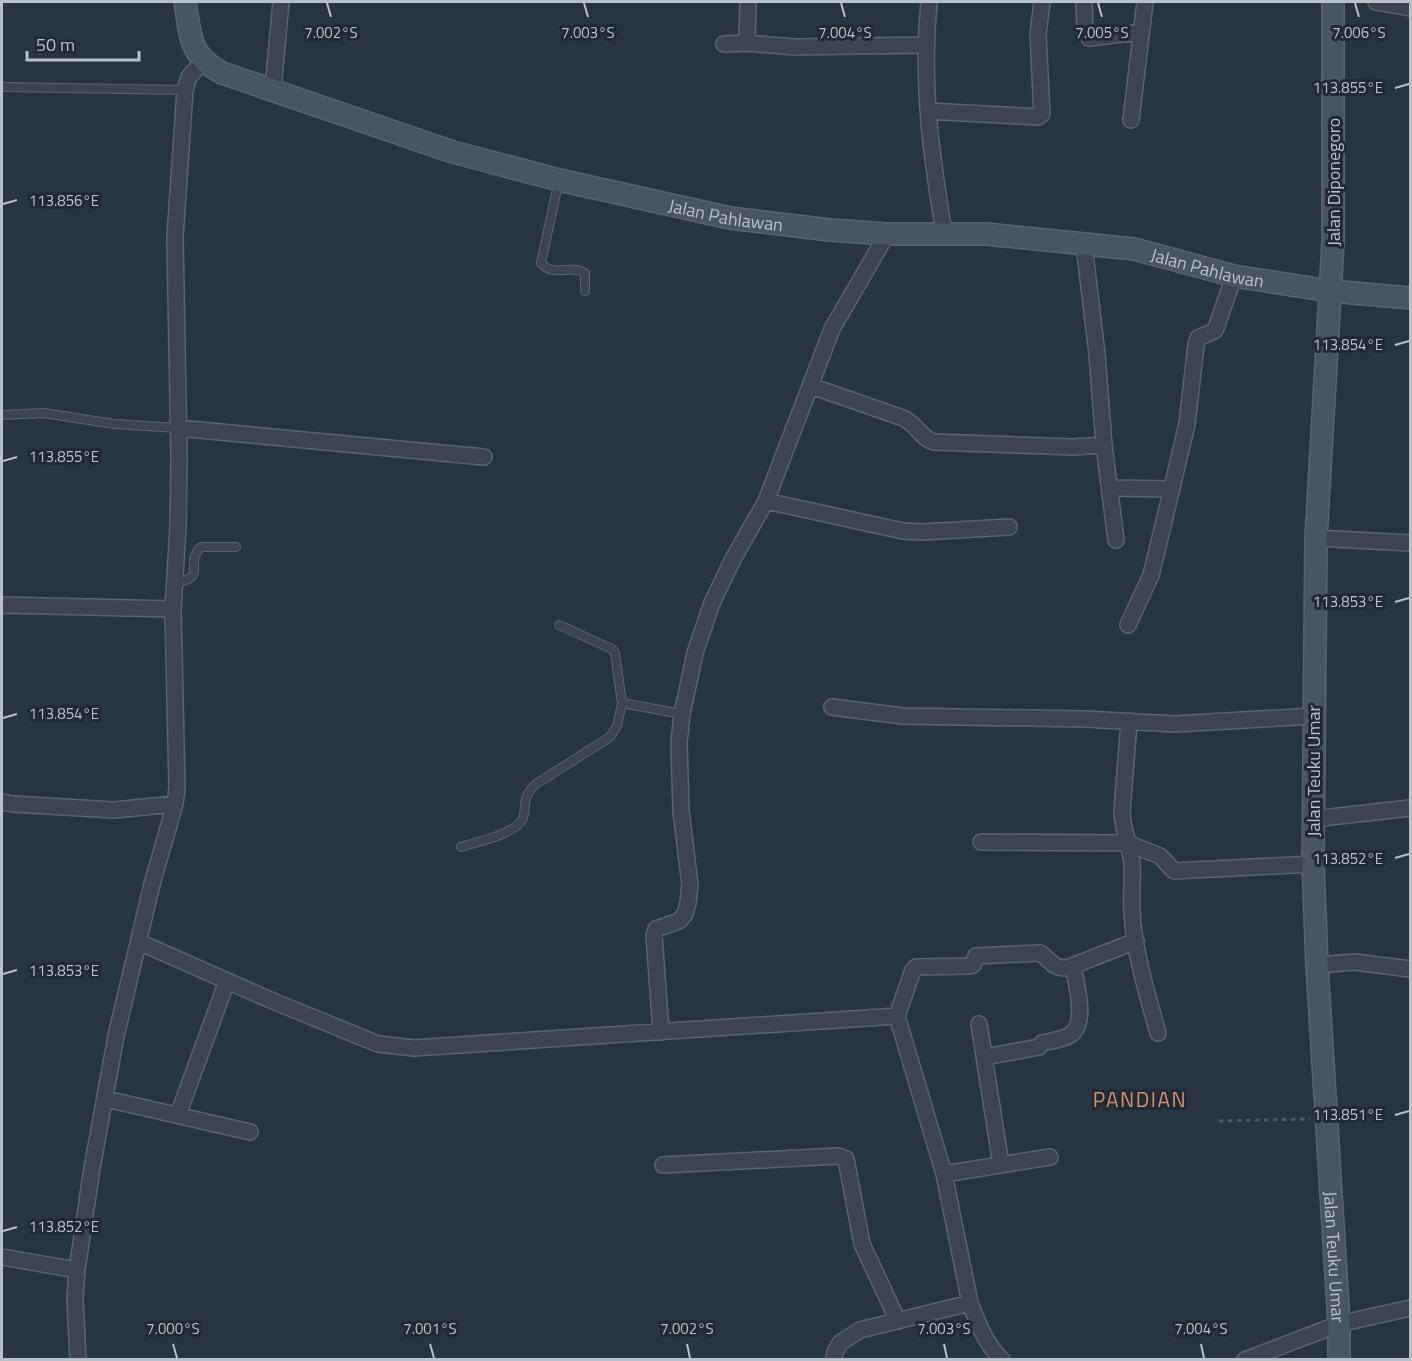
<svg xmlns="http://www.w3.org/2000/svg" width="1412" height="1361" viewBox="0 0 1412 1361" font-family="'Titillium Web',sans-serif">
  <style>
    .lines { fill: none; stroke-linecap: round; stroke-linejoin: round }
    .lane-casing { stroke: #5a636d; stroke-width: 10 }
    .street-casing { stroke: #5a636d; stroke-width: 18 }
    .secondary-casing { stroke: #5a636d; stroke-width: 24 }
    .path { stroke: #4a5e5f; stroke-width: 3; stroke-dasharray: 4.5 4.5; stroke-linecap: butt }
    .lane { stroke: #3c454f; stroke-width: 8 }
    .street { stroke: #3c454f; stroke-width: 15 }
    .secondary { stroke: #4a5562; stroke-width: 21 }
    .ticks { fill: none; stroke: #b8c0ca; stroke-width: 2 }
    .labels { text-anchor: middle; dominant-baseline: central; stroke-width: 6; stroke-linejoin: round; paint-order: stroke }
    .street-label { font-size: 18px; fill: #b8c0ca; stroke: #212a34 }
    .quarter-label { font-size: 21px; letter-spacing: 1.5px; fill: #ce9170; stroke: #212a34 }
    .ticks-label { font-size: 15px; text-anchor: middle; fill: #b8c0ca; stroke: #212a34; stroke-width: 6; stroke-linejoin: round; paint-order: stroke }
  </style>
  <rect width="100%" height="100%" fill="#28343f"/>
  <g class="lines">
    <g class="lane-casing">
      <path id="lane" d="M2,87L185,90
        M559,180L541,263C554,278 571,264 585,273V291
        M2,415L44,413L114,424L178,428
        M176,583C209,576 183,565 201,547H236
        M559,625L612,649L615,653L622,703
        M461,847C476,842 517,834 523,818C528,802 520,800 536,784L610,737L617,726L622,703L682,714"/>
    </g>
    <g class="street-casing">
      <path id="street" d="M929,2C921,83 931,153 944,233
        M1084,2L1085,32L1089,38L1140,32
        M1376,2L1410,8
        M747,43L748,2
        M724,44L747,43L795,47L925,45
        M273,89L281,2
        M928,111L1039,117L1042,114L1038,34L1042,2
        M1131,120L1145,2
        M1084,245L1097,354L1104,445L1116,540
        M811,386L903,418C917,424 920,438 934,442L1073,447L1104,445
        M178,428L484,457
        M1110,488L1172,489
        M766,501L903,531L922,532L1009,527
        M1316,538L1410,543
        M2,605L173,609
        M1128,625L1151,575L1162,530L1187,424L1196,345L1198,338L1214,331L1216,328L1234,276
        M832,707L902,716L1085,719L1175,724L1313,716
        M1129,722L1122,811C1122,830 1131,846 1132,865C1133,880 1131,896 1132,911C1133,948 1148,997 1158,1033
        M2,802L13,804L114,810L175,804
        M1313,819L1410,808
        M981,842L1127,843L1160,856L1174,871L1313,864
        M139,942L268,999L378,1044L414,1048L897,1016
        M1317,965L1355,962L1410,969
        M979,1024L1001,1165
        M661,1032L654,935L656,929L679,921L685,914L688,903L690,885L681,811L679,743L682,714L695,653L712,603L733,559L766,501L832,329L887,234
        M985,1057L1039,1047L1042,1043C1050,1041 1062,1040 1070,1035C1088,1024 1076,983 1073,966
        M106,1099L250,1132
        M178,1115L227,981
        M663,1165L838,1156L846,1159L862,1244L898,1321
        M944,1174L1050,1157
        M2,1257L77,1270
        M78,1360L75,1298L77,1270L92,1168L116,1036L152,884L175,804L177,788L173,609L178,527L179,457L175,237L185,90L189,77L203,61
        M834,1360L835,1352L840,1343L860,1330L970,1303
        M1002,1360C986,1344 978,1324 970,1303L944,1174L897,1016L913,970L916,967L969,966L973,965L976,956L1040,953C1052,961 1051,968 1067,968L1136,941
        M1245,1360L1339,1324L1410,1308"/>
    </g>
    <g class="secondary-casing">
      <g id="secondary">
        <path id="s1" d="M185,2C191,37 188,54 222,73L453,152L559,180L730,218L830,230L887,234H986L1134,249L1234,276L1330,291L1410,298"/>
        <path id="s2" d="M1333,2V242L1316,538L1313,864L1317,965L1339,1324V1360"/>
      </g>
    </g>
    <path class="path" d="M1219,1121L1310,1119"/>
    <use href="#lane" class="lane"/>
    <use href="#street" class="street"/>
    <use href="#secondary" class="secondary"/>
  </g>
  <path class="ticks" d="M327,3L331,17M584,3L588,17M841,3L845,17M1098,3L1102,17M1355,3L1359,17M1395,88L1409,84M3,204L17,200M1395,345L1409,341M3,461L17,457M1395,602L1409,598M3,718L17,714M1395,858L1409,854M3,974L17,970M1395,1115L1409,1111M3,1231L17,1227M173,1344L177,1358M430,1344L434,1358M687,1344L690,1358M944,1344L947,1358M1201,1344L1204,1358"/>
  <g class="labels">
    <g class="street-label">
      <text transform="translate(1333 182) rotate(-90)">Jalan Diponegoro</text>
      <text stroke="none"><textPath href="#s1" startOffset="609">Jalan Pahlawan</textPath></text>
      <text stroke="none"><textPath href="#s1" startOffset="1095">Jalan Pahlawan</textPath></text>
      <text transform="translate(1313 771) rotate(-90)">Jalan Teuku Umar</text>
      <text stroke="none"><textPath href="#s2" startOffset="1256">Jalan Teuku Umar</textPath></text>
    </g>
    <g class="quarter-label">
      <text x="1140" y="1099">PANDIAN</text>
    </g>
  </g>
  <g class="ticks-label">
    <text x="1102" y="38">7.005°S</text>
    <text x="331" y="38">7.002°S</text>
    <text x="588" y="38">7.003°S</text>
    <text x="845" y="38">7.004°S</text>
    <text x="1359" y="38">7.006°S</text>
    <text x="1348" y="93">113.855°E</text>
    <text x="64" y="206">113.856°E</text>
    <text x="1348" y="350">113.854°E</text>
    <text x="64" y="462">113.855°E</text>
    <text x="1348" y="607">113.853°E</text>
    <text x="64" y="719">113.854°E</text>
    <text x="1348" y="864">113.852°E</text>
    <text x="64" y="976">113.853°E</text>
    <text x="1348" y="1120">113.851°E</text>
    <text x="64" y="1232">113.852°E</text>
    <text x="173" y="1334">7.000°S</text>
    <text x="430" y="1334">7.001°S</text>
    <text x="687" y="1334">7.002°S</text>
    <text x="944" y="1334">7.003°S</text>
    <text x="1201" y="1334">7.004°S</text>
  </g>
  <rect width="1412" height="1361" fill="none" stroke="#b8c0ca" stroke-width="6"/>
  <path d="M27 51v9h112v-9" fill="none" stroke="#b8c0ca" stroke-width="3"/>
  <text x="36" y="51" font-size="18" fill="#b8c0ca" stroke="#212a34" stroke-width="4.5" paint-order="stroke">50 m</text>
</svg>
